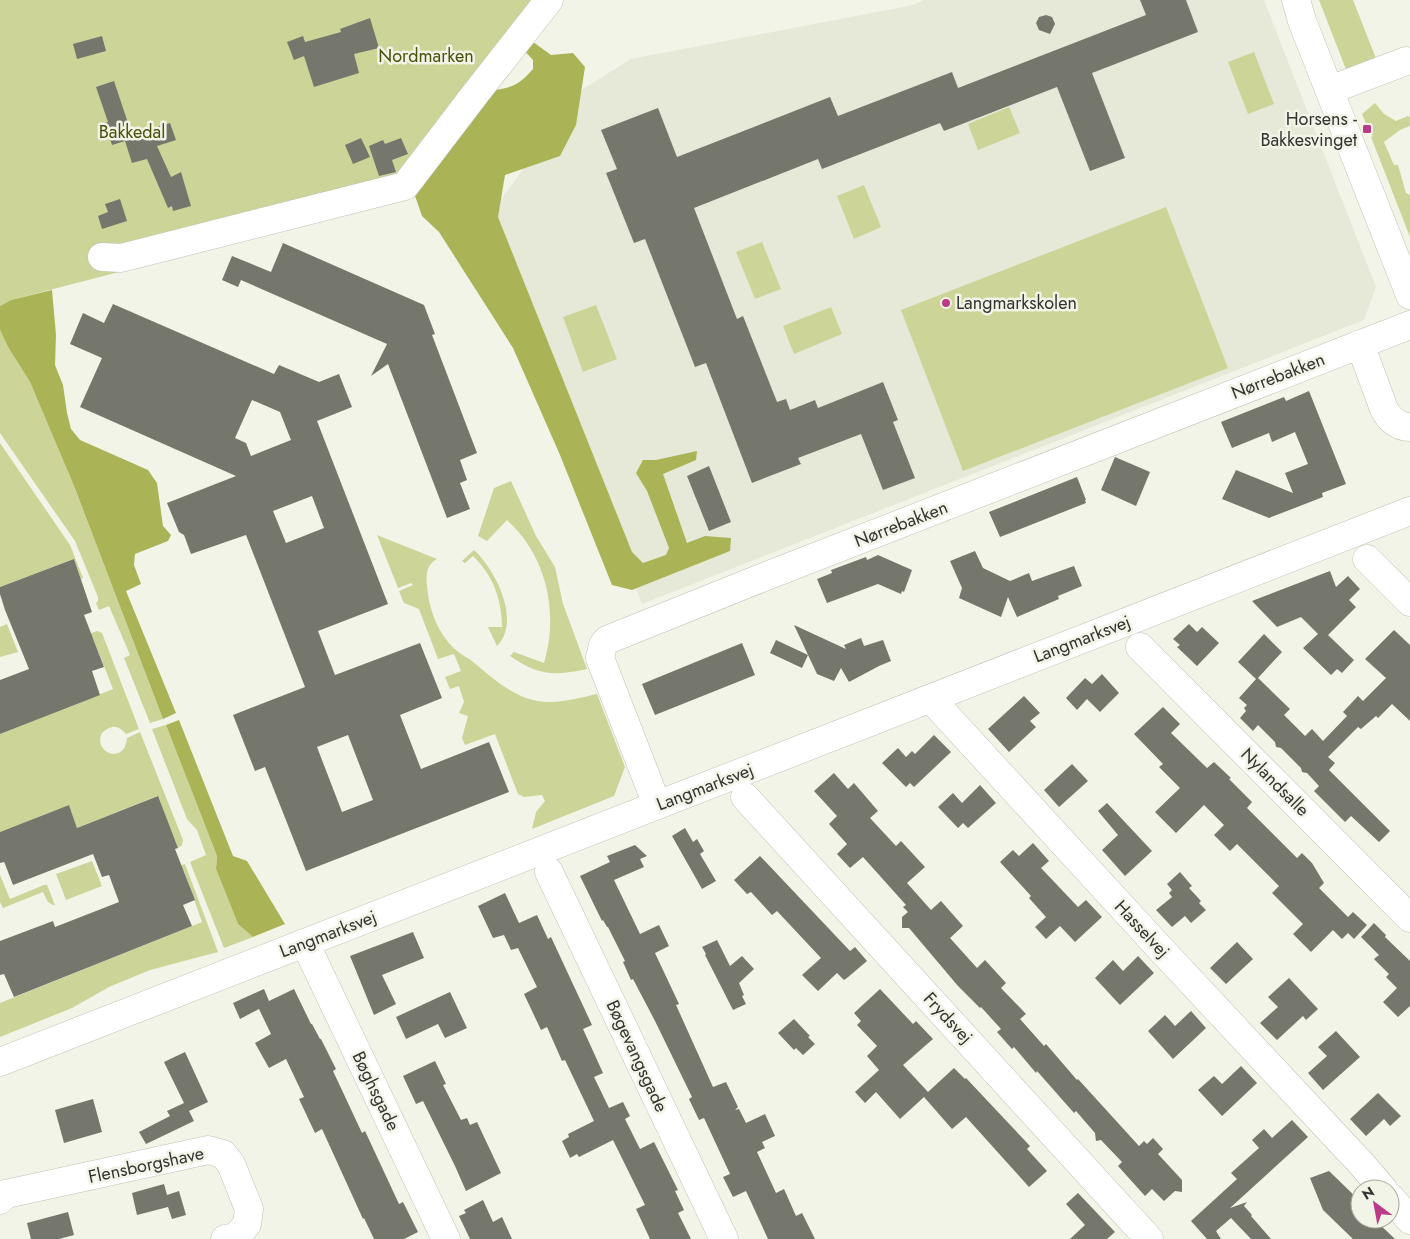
<svg xmlns="http://www.w3.org/2000/svg" width="1410" height="1239" viewBox="0 0 1410 1239" font-family="Jost,sans-serif">
  <style>
    .built { fill: #e6e9d7 }
    .green { fill: #ccd498 }
    .forest { fill: #aab457 }
    .building { fill: #75776d; fill-rule: evenodd }
    .lines { fill: none; stroke-linecap: round; stroke-linejoin: round }
    .minor-casing { stroke: #bfc1b6; stroke-width: 29 }
    .major-casing { stroke: #bfc1b6; stroke-width: 29 }
    .minor { stroke: #fff; stroke-width: 28 }
    .major { stroke: #fff; stroke-width: 28 }
    .poi-dot { fill: #bb3b86; stroke: #f2f4e8; stroke-width: 2 }
    .labels { text-anchor: middle; dominant-baseline: central; stroke-width: 5; stroke-linejoin: round; paint-order: stroke }
    .park-label { font-size: 18px; fill: #4b5109; stroke: #f2f4e8 }
    .poi-label { font-size: 18px; fill: #333430; stroke: #f2f4e8; text-anchor: end }
    .street-label { font-size: 18px; fill: #333430; stroke: #f2f4e8 }
  </style>
  <rect width="100%" height="100%" fill="#f2f4e8"/>
  <path class="built" d="M924,0H1264L1376,287L1364,320L642,604L487,218L583,89L631,59L913,5Z"/>
  <path class="green" d="M0,0H538L402,178L169,259L11,300L0,306Z
    M1319,0H1353L1377,61L1347,72Z
    M1254,52L1274,104L1248,114L1228,62Z
    M1375,103L1384,114L1396,121L1408,116L1410,117V126L1400,130L1384,142L1394,165H1398L1406,193L1410,195V237L1371,137L1373,136L1370,133L1373,131L1370,125L1367,126L1362,114Z
    M1009,107L1020,133L978,150L968,124Z
    M864,185L881,227L854,239L837,196Z
    M1166,207L1228,368L963,471L901,310Z
    M762,242L781,289L755,299L736,252Z
    M596,305L617,359L583,372L563,317Z
    M831,307L842,334L794,354L783,326Z
    M0,330L8,347L30,382L74,486L163,719L150,723L124,658L130,655L109,606L99,610L96,603L98,601V597L75,541L0,433Z
    M0,443L70,545L83,578L81,579L74,559L0,587Z
    M511,481L536,536L555,567L563,604L587,669C554,676 539,676 510,656L514,652L544,663C559,613 547,556 507,520L487,541L478,536L494,488Z
    M377,535L437,559C426,565 426,575 427,586C429,610 438,634 456,650C461,655 467,657 472,661C490,676 506,691 529,699C551,706 575,699 597,694L625,767L614,796L532,829L536,812L545,801L542,795L524,797L518,794L495,734L465,745L462,738L468,716L459,713L464,702L459,686L450,689L445,677L461,671L454,654L438,659L419,609L404,603L399,591L413,585L411,583L398,588Z
    M474,550C495,569 522,621 497,646L488,627H502C502,600 493,575 473,556L465,563L462,561Z
    M7,624L18,652L0,657V627Z
    M97,631L102,633L139,729L126,734C122,730 118,726 112,727C108,728 105,730 102,733C92,752 125,766 127,738L140,732L183,840L182,845L178,848L157,796L77,828L69,805L0,832V734L113,689L93,638H78Z
    M166,725L217,856L216,869L238,924L253,937L224,948L190,862L206,855L197,830L187,819L152,729Z
    M92,861L102,886L66,900L56,874Z
    M185,864L218,952L150,970L109,987L72,1008L0,1037V1003L202,922L184,871L168,870Z
    M0,875L10,899L44,885H47L55,905H53L48,902L43,892L3,908L0,902Z"/>
  <path class="forest" d="M529,39L551,55L573,53L585,67L576,125L560,156L505,175L498,217L632,552L643,563L666,555L669,548L647,491L636,473L643,460H656L697,451L696,460L663,474L687,543L705,536L731,538L730,551L632,590L612,585L560,455L513,348L439,232L422,216L413,190L489,91C512,87 517,87 533,69V60L521,47Z
    M52,290L56,335L55,365L63,385L67,413L71,429L80,440L148,470L157,483L163,526L171,535L168,541L135,554L134,565L141,584L126,591L176,713L163,719L74,486L30,382L8,347L0,330V306L11,300Z
    M179,720L233,856L247,861L285,924L253,937L238,924L216,869L217,856L166,725Z"/>
  <path class="building" d="M1140,0H1186L1198,32L1092,73L1125,158L1090,171L1057,87L944,131L940,123L822,169L818,159L694,208L737,319L743,316L777,402L786,399L790,410L815,400L818,408L883,382L898,420L893,422L915,478L883,490L861,434L798,458L801,464L752,483L706,363L695,367L645,239L634,243L606,173L617,169L601,130L658,108L677,157L830,97L838,116L952,72L958,88L1146,15Z
    M1046,15L1052,17L1055,24L1050,34L1039,30L1036,23L1039,17Z
    M370,18L379,48L354,54L359,73L314,87L304,56L294,60L287,42L303,36L305,42L341,32L340,29Z
    M102,36L106,51L77,59L73,44Z
    M114,81L132,135L170,123L176,140L157,146L171,177L181,172L191,206L173,211L172,206L168,208L147,159L132,163L125,141L112,145L105,123L108,122L96,87Z
    M361,138L370,157L353,164L345,145Z
    M401,138L408,154L392,160L396,172L379,176L369,146L383,140L385,144Z
    M120,199L127,221L102,229L98,216L108,212L105,204Z
    M283,243L424,305L435,334L432,335L477,453L460,460L467,480L460,483L470,509L447,518L388,364L371,376L387,344L241,280L238,287L222,280L232,256L271,272Z
    M113,304L274,374L279,365L319,382L339,374L352,407L317,421L388,604L318,631L335,675L420,643L442,698L400,715L421,769L489,742L509,792L306,871L265,767L255,771L233,715L305,687L246,535L191,554L184,535L179,532L167,503L236,476L80,407L102,358L70,344L83,313L104,323ZM252,400L280,412L291,440L251,456L246,443L235,438ZM312,496L324,528L286,543L273,511ZM348,735L373,800L342,812L317,747Z
    M1309,391L1346,484L1322,493L1323,497L1269,518L1222,499L1236,470L1293,493L1285,473L1308,464L1295,432L1272,442L1269,433L1232,448L1221,422L1284,397L1286,401Z
    M1115,457L1150,472L1136,506L1101,490Z
    M709,466L731,522L709,531L687,476Z
    M1077,477L1086,500H1085L1086,503L1000,537L989,512Z
    M975,551L983,568L1010,581L1029,573L1032,581L1074,566L1082,586L1058,596L1059,599L1017,617L1008,597L1001,617L959,598L962,588L950,561Z
    M878,555L912,570L904,592L902,591L901,594L878,584L827,603L817,579L832,573L831,570L866,557L867,560Z
    M74,559L92,612L84,615L104,667L92,671L100,695L0,734V680L29,669L5,610L0,594V587Z
    M1330,571L1336,587L1348,576L1360,589L1349,600L1356,607L1328,635L1354,660L1342,673L1337,669L1331,675L1303,648L1318,634L1301,617L1277,627L1252,601Z
    M1189,624L1197,632L1202,627L1219,643L1197,666L1177,647L1180,645L1173,639Z
    M794,625L846,649L844,645L861,638L864,646L883,640L891,661L879,666L849,682L841,668L834,681L817,674Z
    M1394,630L1410,645V721L1392,704L1378,718L1376,716L1361,729L1358,727L1328,757L1335,763L1329,770L1390,831L1379,842L1351,816L1345,822L1314,791L1319,786L1307,773L1302,772L1301,768L1281,748L1276,747L1275,742L1258,725L1253,731L1240,718L1246,711L1244,708L1247,705L1239,698L1256,679L1238,662L1264,634L1282,652L1258,678L1290,709L1284,715L1305,736L1312,729L1323,741L1347,716L1343,712L1358,696L1363,701L1386,678L1365,659Z
    M776,640L808,655L802,668L770,653Z
    M742,643L755,675L655,715L642,684Z
    M1102,674L1119,693L1100,712L1087,699L1077,710L1066,698L1085,678L1092,684Z
    M1024,696L1040,713L1030,721L1036,727L1009,752L988,729Z
    M1163,707L1180,724L1171,733L1207,768L1214,762L1231,778L1229,779L1252,802L1247,808L1297,858L1302,853L1312,863L1324,883L1319,888L1348,917L1353,912L1367,925L1354,939L1348,933L1342,939L1333,930L1311,952L1293,934L1303,924L1272,893L1279,886L1237,844L1230,851L1214,835L1224,825L1204,805L1176,833L1155,812L1180,788L1159,767L1163,764L1134,734Z
    M934,735L951,752L914,787L910,783L906,787L882,763L898,748L906,757L912,751L915,754Z
    M1072,764L1088,781L1059,807L1044,790Z
    M834,773L848,789L854,783L878,811L870,818L896,846L901,841L925,867L907,883L931,910L941,901L963,926L950,938L977,968L985,960L1006,983L1001,988L1026,1014L1020,1019L1044,1046L1046,1044L1077,1080L1078,1079L1139,1146L1144,1141L1147,1144L1153,1138L1163,1149L1158,1154L1182,1180V1192L1175,1191L1164,1201L1152,1189L1145,1196L1118,1166L1122,1162L1101,1140L1096,1141L1095,1133L1076,1111L1074,1113L1037,1071L1036,1073L1014,1047L1012,1049L997,1032L1001,1029L981,1007L980,1008L958,986L909,928H902V917L908,912L903,907L906,905L863,857L850,868L837,854L847,844L829,824L837,816L814,791Z
    M980,785L996,803L968,828L963,823L958,828L938,807L953,793L962,803Z
    M158,796L178,848L175,849L195,900L183,905L192,926L14,997L4,974L0,975V941L53,921L55,927L119,902L109,875L102,877L93,854L13,885L5,864L4,862L0,863V832L69,805L77,828Z
    M1107,803L1152,851L1125,876L1102,850L1118,835L1098,811Z
    M685,828L693,842L697,839L704,851L700,854L716,881L702,889L672,836Z
    M1033,843L1049,861L1041,868L1078,907L1086,900L1102,917L1075,942L1060,926L1046,939L1035,927L1046,917L1029,898L1031,896L1000,862L1013,850L1019,856Z
    M635,845L647,856L640,859L644,867L614,880L640,934L659,925L669,946L655,953L679,1004L676,1005L713,1087L726,1082L738,1107L735,1110L739,1109L746,1123L765,1114L775,1136L762,1142L765,1148L757,1152L776,1193L784,1189L796,1216L802,1213L815,1239H768L746,1191L733,1197L723,1177L730,1174L704,1118L699,1120L689,1099L692,1097L655,1021L633,979L631,980L623,962L625,961L608,927H607L603,920L602,921L580,876L610,862L607,856Z
    M760,856L850,951L855,947L867,961L847,978L844,980L837,973L818,991L802,975L821,958L777,911L772,915L751,892L747,894L734,880Z
    M1180,872L1192,886L1189,888L1201,901L1199,903L1206,910L1191,923L1185,916L1172,927L1156,910L1172,897L1169,893L1172,890L1167,884Z
    M505,893L519,923L537,915L548,939L551,937L592,1025L583,1029L603,1073L594,1077L609,1108L623,1102L630,1116L625,1119L640,1149L654,1142L678,1190L675,1191L684,1210L678,1213L691,1239H650L636,1209L645,1205L613,1140L579,1157L577,1154L570,1158L562,1141L569,1137L568,1134L594,1121L565,1060L562,1061L547,1027L541,1030L524,994L537,987L518,948L511,950L504,935L493,938L478,906Z
    M1374,923L1386,935L1385,937L1410,961V1006L1398,1017L1383,1002L1397,988L1386,977L1389,974L1374,959L1379,955L1361,937Z
    M413,932L424,958L382,975L396,1004L374,1015L350,956Z
    M717,940L730,966L742,956L754,969L739,983L744,995L742,996L746,1004L733,1010L705,955L706,954L702,947Z
    M1237,942L1253,959L1226,984L1210,968Z
    M1138,956L1154,973L1120,1005L1095,978L1113,960L1123,971Z
    M1289,978L1318,1009L1306,1020L1303,1016L1277,1040L1260,1023L1278,1007L1268,997Z
    M264,989L269,1001L294,989L311,1024H312L320,1039H321L336,1069L333,1071L362,1133L365,1131L399,1204L403,1202L418,1232L404,1239H374L364,1218L363,1219L322,1129L315,1133L299,1099L304,1097L286,1059L269,1068L255,1043L271,1034L259,1009L240,1019L233,1003Z
    M880,989L913,1024L916,1021L933,1039L903,1065L928,1092L954,1068L965,1079L966,1078L1030,1146L1027,1149L1047,1171L1029,1187L966,1117L952,1129L924,1097L900,1119L876,1092L865,1103L855,1092L879,1070L867,1056L877,1046L857,1025L861,1021L854,1013Z
    M450,992L467,1028L445,1038L438,1024L406,1039L396,1017Z
    M1191,1011L1206,1028L1173,1059L1148,1031L1165,1015L1175,1026Z
    M794,1019L810,1036L808,1037L815,1044L803,1055L796,1048L794,1050L778,1033Z
    M1336,1031L1360,1057L1323,1090L1308,1073L1327,1056L1318,1047Z
    M185,1052L208,1102L189,1111L194,1121L146,1144L139,1132L170,1116L167,1111L184,1103L164,1062Z
    M435,1061L446,1084L443,1085L461,1120L467,1118L470,1125L477,1122L501,1173L466,1191L455,1166L423,1101L416,1104L403,1076Z
    M1241,1066L1257,1083L1222,1116L1198,1090L1214,1076L1222,1084Z
    M1378,1093L1401,1116L1390,1126L1384,1119L1366,1136L1350,1119Z
    M93,1099L102,1132L64,1143L55,1110Z
    M1292,1120L1308,1137L1230,1208L1247,1202L1244,1206L1252,1215L1251,1216L1271,1239H1251L1231,1218L1216,1231L1221,1239H1207L1191,1221L1237,1179L1231,1173L1259,1148L1252,1140L1264,1129L1272,1138Z
    M1329,1171L1360,1201V1219H1374L1395,1239H1353L1323,1210L1310,1178Z
    M164,1184L167,1195L179,1191L186,1215L172,1219L168,1207L137,1215L132,1193Z
    M1078,1193L1115,1232L1107,1239H1070L1085,1225L1066,1204Z
    M483,1200L493,1222L502,1217L512,1239H470L459,1216L466,1213L464,1210Z
    M68,1212L74,1235L59,1239H31L27,1223Z"/>
  <g class="lines">
    <g class="minor-casing">
      <path id="minor" d="M1296,0L1302,21L1410,295
        M1330,90L1406,61
        M102,257L121,258L405,186L476,93L549,0
        M1360,344L1384,409C1389,419 1398,427 1410,427
        M1367,559L1410,602
        M1140,647L1410,918
        M931,699L1156,944L1355,1157
        M745,797L1149,1239
        M657,805L600,658L603,645L607,640L769,575L1410,325
        M549,872L724,1239
        M305,943L446,1239
        M1359,1161L1383,1189
        M1390,1197L1410,1220
        M0,1200L6,1194L208,1150L223,1154L231,1164L249,1209L247,1224L236,1237L225,1239"/>
    </g>
    <g class="major-casing">
      <path id="major" d="M0,1062L1410,511"/>
    </g>
    <use href="#minor" class="minor"/>
    <use href="#major" class="major"/>
  </g>
  <g class="poi-dot">
    <rect x="1362" y="124" width="10" height="10" rx="2.5"/>
    <circle cx="946" cy="303" r="5"/>
  </g>
  <g class="labels">
    <g class="park-label">
      <text x="426" y="56">Nordmarken</text>
      <text x="132" y="132">Bakkedal</text>
    </g>
    <g class="poi-label">
      <text x="1357" y="119">Horsens -<tspan x="1357" dy="21">Bakkesvinget</tspan></text>
      <text x="956" y="303" text-anchor="start">Langmarkskolen</text>
    </g>
    <g class="street-label">
      <text transform="translate(1278 376) rotate(-21)">Nørrebakken</text>
      <text transform="translate(901 524) rotate(-21)">Nørrebakken</text>
      <text transform="translate(1082 639) rotate(-21)">Langmarksvej</text>
      <text transform="translate(1275 782) rotate(45)">Nylandsalle</text>
      <text transform="translate(705 787) rotate(-21)">Langmarksvej</text>
      <text transform="translate(1142 929) rotate(47)">Hasselvej</text>
      <text transform="translate(328 934) rotate(-21)">Langmarksvej</text>
      <text transform="translate(948 1018) rotate(47)">Frydsvej</text>
      <text transform="translate(637 1056) rotate(65)">Bøgevangsgade</text>
      <text transform="translate(376 1091) rotate(64)">Bøghsgade</text>
      <text transform="translate(146 1165) rotate(-12)">Flensborgshave</text>
    </g>
  </g>
  <g transform="translate(1375 1204) rotate(328)"><circle r="24" fill="#f2f4e8" stroke="#a6a79e"/>
  <path d="M0-4L9 19L0 12L-9 19Z" fill="#bb3b86"/>
  <text y="-8" font-size="14" font-weight="bold" text-anchor="middle" fill="#333430">N</text>
  </g>
</svg>
